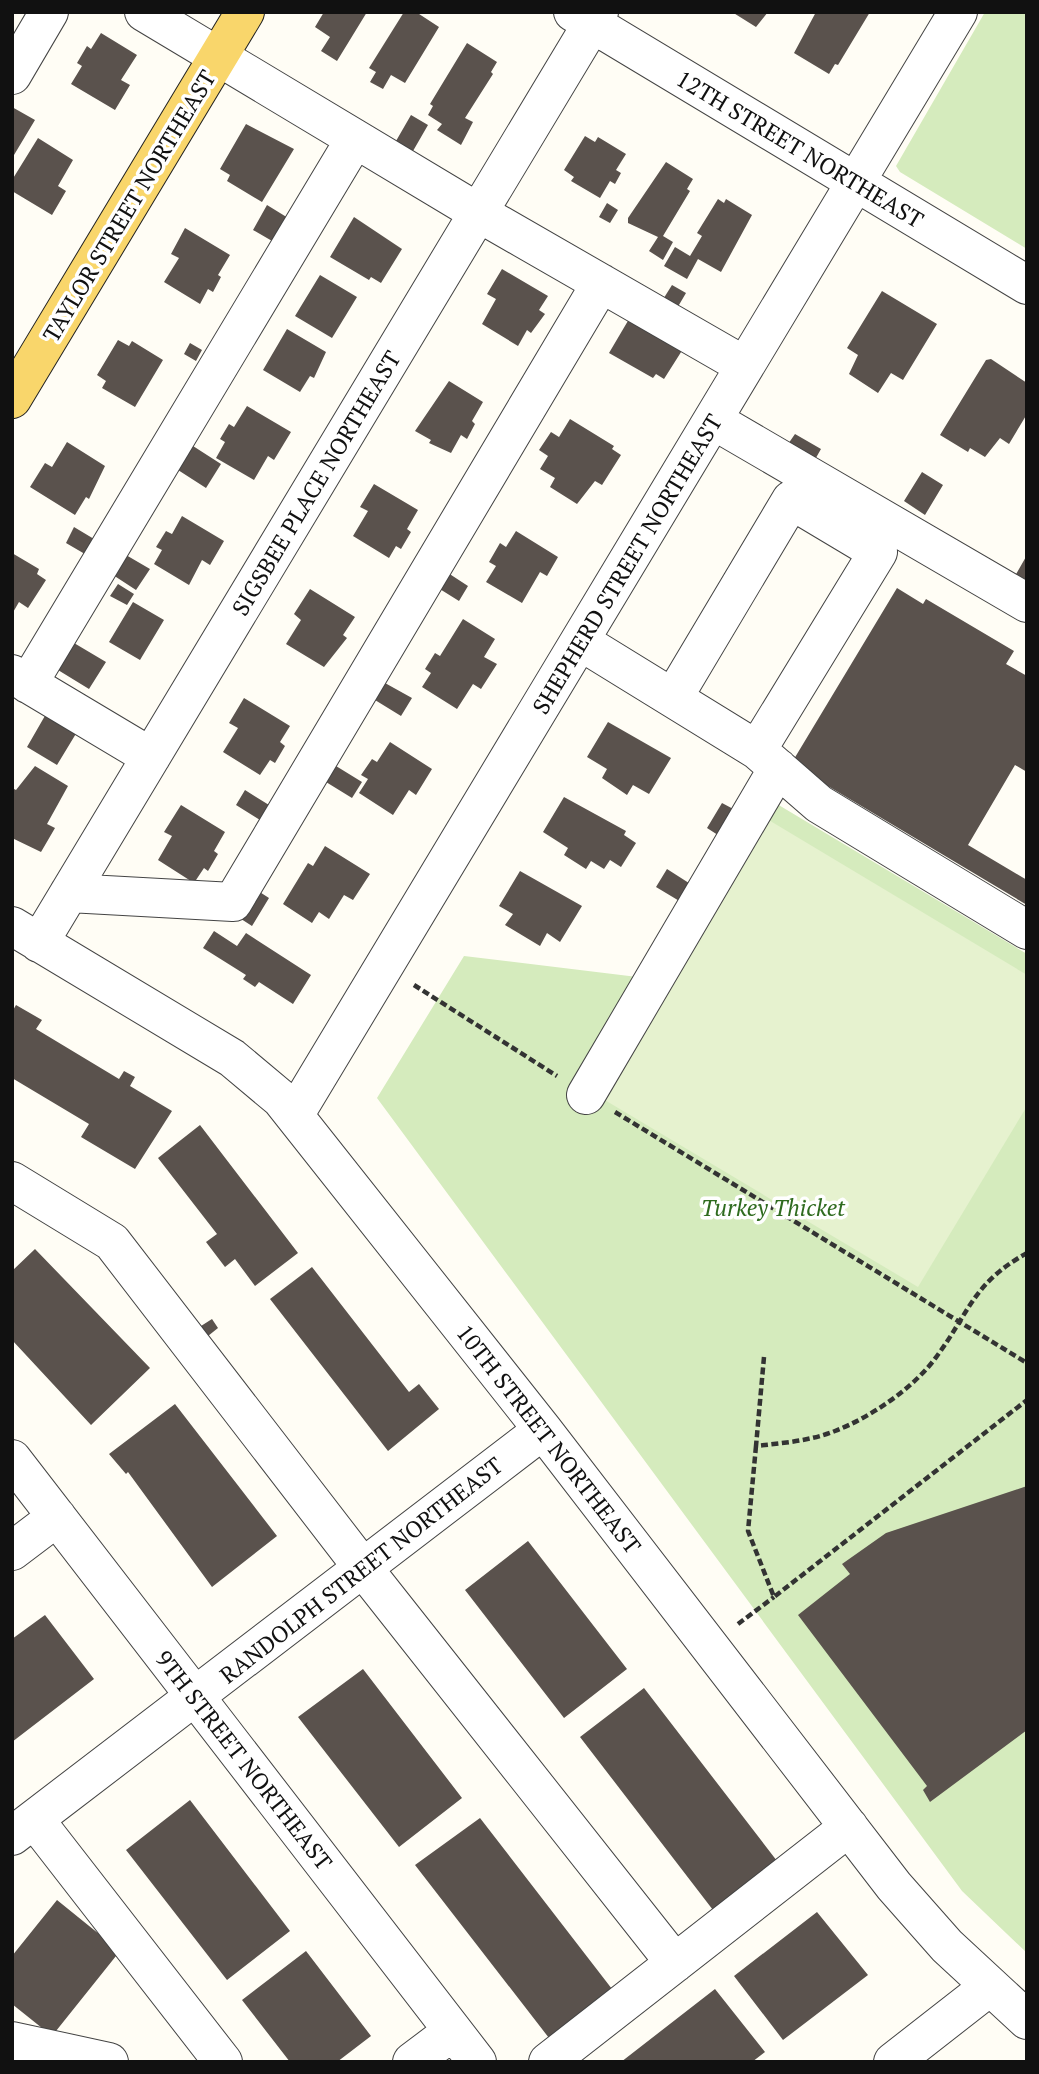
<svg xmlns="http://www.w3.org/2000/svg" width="1039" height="2074" viewBox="0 0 1039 2074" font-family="'PT Serif',serif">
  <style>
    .green { fill: #d5ebbd }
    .pitch { fill: #e6f2cf }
    .building { fill: #5a524d }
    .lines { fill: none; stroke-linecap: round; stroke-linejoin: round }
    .minor-casing { stroke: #444; stroke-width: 40 }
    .major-casing { stroke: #222; stroke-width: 40 }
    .path { stroke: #333; stroke-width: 4.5; stroke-dasharray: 7 3.5; stroke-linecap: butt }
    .minor { stroke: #fff; stroke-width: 38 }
    .major { stroke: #f9d66b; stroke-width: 38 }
    .labels { text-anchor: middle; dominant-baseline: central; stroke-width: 7; stroke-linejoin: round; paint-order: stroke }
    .street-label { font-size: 23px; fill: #111; stroke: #fff }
    .park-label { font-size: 23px; font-style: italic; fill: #2f6b1f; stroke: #fff }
  </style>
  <rect width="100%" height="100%" fill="#fffdf5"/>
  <path class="green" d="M985,12H1027V249L900,172L896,166Z
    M767,798L1027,954V1953L962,1891L377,1098L464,956L662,980Z"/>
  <path class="pitch" d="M762,816L1027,975V1106L918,1287L593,1093Z"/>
  <path class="building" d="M324,12H367L337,61L321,51L330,37L315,27Z
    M404,12H416L439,27L405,83L391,75L383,89L370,82L376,72L369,68Z
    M732,12H768L756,27Z
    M816,12H870L838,65L835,64L829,74L794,53Z
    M101,33L137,55L121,80L130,85L115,110L71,84L82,66L77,63L87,46L91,49Z
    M467,43L497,62L491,72L493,74L465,118L473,122L461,145L437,130L442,124L428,115L433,106L430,104Z
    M12,107L35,120L14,155L12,154Z
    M411,115L428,125L413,151L396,141Z
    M246,124L294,149L262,202L227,181L230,175L220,169Z
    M585,136L595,142L598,137L626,154L616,170L621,173L615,184L610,181L600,198L571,181L574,177L564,170Z
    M38,138L73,160L58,186L66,191L52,215L12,191V180Z
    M666,162L693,179L687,189L690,191L663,236L673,242L663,260L649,251L658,237L628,223V218Z
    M718,199L724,203L726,199L752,215L721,272L698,259L687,279L664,266L675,247L690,256L702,236L697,233Z
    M607,203L618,210L610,223L599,217Z
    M267,205L293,221L279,245L253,230Z
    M354,217L402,249L381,283L371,277L369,280L330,257Z
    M185,228L230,255L218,275L221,277L213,292L208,289L200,304L164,282L179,258L171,254Z
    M502,269L548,296L539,310L545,314L531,333L527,330L518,346L482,324L496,299L487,294Z
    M320,275L357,297L332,338L295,316Z
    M672,285L686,293L676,310L662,301Z
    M882,291L937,324L903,380L891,373L878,393L849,374L858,355L847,348Z
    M632,314L683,349L664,379L656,374L653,378L609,353Z
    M287,329L326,352L314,378L310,376L300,392L263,370Z
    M118,340L129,346L132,341L163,360L135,407L102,388L106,381L97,375Z
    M190,343L202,350L196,361L184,354Z
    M991,359L1027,383V414L1009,444L1000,438L985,457L970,448L968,452L940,435L986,360Z
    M449,381L483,402L472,421L475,424L467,439L461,435L451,453L429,443L431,440L415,431Z
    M247,406L291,432L274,460L268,456L254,480L216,458L225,442L220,439L229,424L234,427Z
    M570,419L614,446L612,449L621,455L602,485L595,481L577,504L550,487L555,478L540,469L548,456L539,450L551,432L559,437Z
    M795,434L821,449L813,463L786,447Z
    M67,442L105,466L89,499L86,497L75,515L30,487L45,463L52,467Z
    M193,446L221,464L206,488L178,470Z
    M922,472L943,485L925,515L904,501Z
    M374,484L418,510L407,529L411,532L401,549L396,546L389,558L353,536L368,511L360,507Z
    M182,516L224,541L210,565L202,560L189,585L154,564L162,550L156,547L166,531L172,534Z
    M74,527L99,542L90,557L66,543Z
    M516,531L558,557L547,576L540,572L522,603L486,582L496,566L489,562L500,543L506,547Z
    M12,553L39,569L37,574L46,580L28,608L19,602L12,614Z
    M126,555L150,569L136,590L113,575Z
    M1027,555V583L1015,576Z
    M445,571L468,586L459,601L435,586Z
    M118,584L134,594L127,605L110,596Z
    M897,588L923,604L926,599L1014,651L1006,664L1027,676V772L1015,765L968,845L1027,880V905L791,764Z
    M310,589L355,617L343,635L347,638L324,667L286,644L301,620L294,614Z
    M133,602L164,620L140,660L109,642Z
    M463,619L495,639L484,657L497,664L481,689L473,684L457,709L422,687L431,673L425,669L435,653L440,656Z
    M74,643L106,662L89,689L58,670Z
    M385,683L412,698L401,716L375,700Z
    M244,698L290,726L280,742L285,746L275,763L270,760L260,775L223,752L238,728L229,723Z
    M46,714L77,732L57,765L27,747Z
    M608,722L671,758L649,794L633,785L627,795L602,778L607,769L587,757Z
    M390,742L432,769L416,795L409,790L393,815L359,793L368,779L361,775L372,759L377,762Z
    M35,766L68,786L47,824L55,828L41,852L12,838V788L16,790Z
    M336,766L362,782L352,798L326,782Z
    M245,790L269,805L260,820L236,805Z
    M564,797L626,831L624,835L636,843L621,867L610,860L604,869L591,861L586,869L564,855L568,848L543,832Z
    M722,803L737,811L721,837L707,828Z
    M181,805L225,832L214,851L218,854L208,871L204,868L194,883L158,860L172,836L164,832Z
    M325,846L370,874L353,900L344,895L329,919L319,912L312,923L283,904L308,863L313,866Z
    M667,869L692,885L681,902L656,887Z
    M520,871L582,906L560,942L547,933L540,946L505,925L513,914L499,906Z
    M255,889L269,898L252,926L238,917Z
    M214,931L237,946L246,933L311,975L293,1004L259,982L255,987L243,979L246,975L203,948Z
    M16,1005L42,1020L36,1029L119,1079L124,1071L135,1077L130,1086L172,1111L135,1169L81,1137L89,1124L12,1078V1012Z
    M200,1125L298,1253L255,1286L235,1259L225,1267L206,1242L217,1234L158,1158Z
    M35,1249L150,1368L91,1425L12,1340V1271Z
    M312,1267L409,1392L419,1384L439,1409L388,1451L270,1299Z
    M212,1319L218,1328L208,1336L201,1326Z
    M175,1404L277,1536L212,1587L128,1472L126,1474L109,1454Z
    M1027,1486V1730L930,1802L923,1790L927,1786L798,1615L850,1574L842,1564L886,1533Z
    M528,1541L627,1669L564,1718L465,1590Z
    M45,1615L94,1679L12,1742V1639Z
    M363,1669L462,1798L399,1847L298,1717Z
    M644,1688L777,1861L713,1910L580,1737Z
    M190,1800L290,1931L227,1980L126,1850Z
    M480,1818L612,1989L549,2038L415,1865Z
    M57,1900L120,1951L52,2036L12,2004V1956Z
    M817,1912L868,1975L783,2040L734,1976Z
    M306,1951L371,2036L337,2062H290L242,2000Z
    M715,1989L765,2052L752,2062H621Z"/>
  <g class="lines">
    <g class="minor-casing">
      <path id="minor" d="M144,12L479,213L745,366
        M573,12L1027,285
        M12,75L49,12
        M713,420L1027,603
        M580,641L757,750L819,804L1027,930
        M12,674L151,757
        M28,684L355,139
        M673,698L791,500L878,552L757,750
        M69,893L233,902L601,283
        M12,926L232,1058L281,1099L543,1430L894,1886L947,1946L1027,2020
        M39,943L599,12
        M586,1095L778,768
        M295,1114L958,12
        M12,1181L112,1242L363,1568L675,1963
        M12,1459L477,2062
        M12,1551L57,1517
        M35,1820L223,2062
        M12,1836L543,1430
        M12,2041L109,2062
        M412,2062L453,2031
        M548,2062L849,1827
        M893,2062L989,1987"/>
    </g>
    <g class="major-casing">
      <path id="major" d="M12,399L245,12"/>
    </g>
    <path class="path" d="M414,985L557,1076
      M615,1112L1027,1363
      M764,1357L756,1446C782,1443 810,1441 835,1431C871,1417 914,1388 937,1356C970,1311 973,1283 1027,1253
      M756,1446L748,1531L774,1597L1027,1400
      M738,1624L774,1597"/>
    <use href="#minor" class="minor"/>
    <use href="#major" class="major"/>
  </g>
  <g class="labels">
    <g class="street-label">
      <text transform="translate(800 149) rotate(31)">12TH STREET NORTHEAST</text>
      <text transform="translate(129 206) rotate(-59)">TAYLOR STREET NORTHEAST</text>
      <text transform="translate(316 483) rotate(-59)">SIGSBEE PLACE NORTHEAST</text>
      <text transform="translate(627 564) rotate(-59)">SHEPHERD STREET NORTHEAST</text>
      <text transform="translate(549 1439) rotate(52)">10TH STREET NORTHEAST</text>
      <text transform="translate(361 1570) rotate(-38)">RANDOLPH STREET NORTHEAST</text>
      <text transform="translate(244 1760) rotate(52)">9TH STREET NORTHEAST</text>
    </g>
    <g class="park-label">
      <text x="773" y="1207">Turkey Thicket</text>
    </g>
  </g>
  <rect width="1039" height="2074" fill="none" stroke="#111111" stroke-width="28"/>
</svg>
